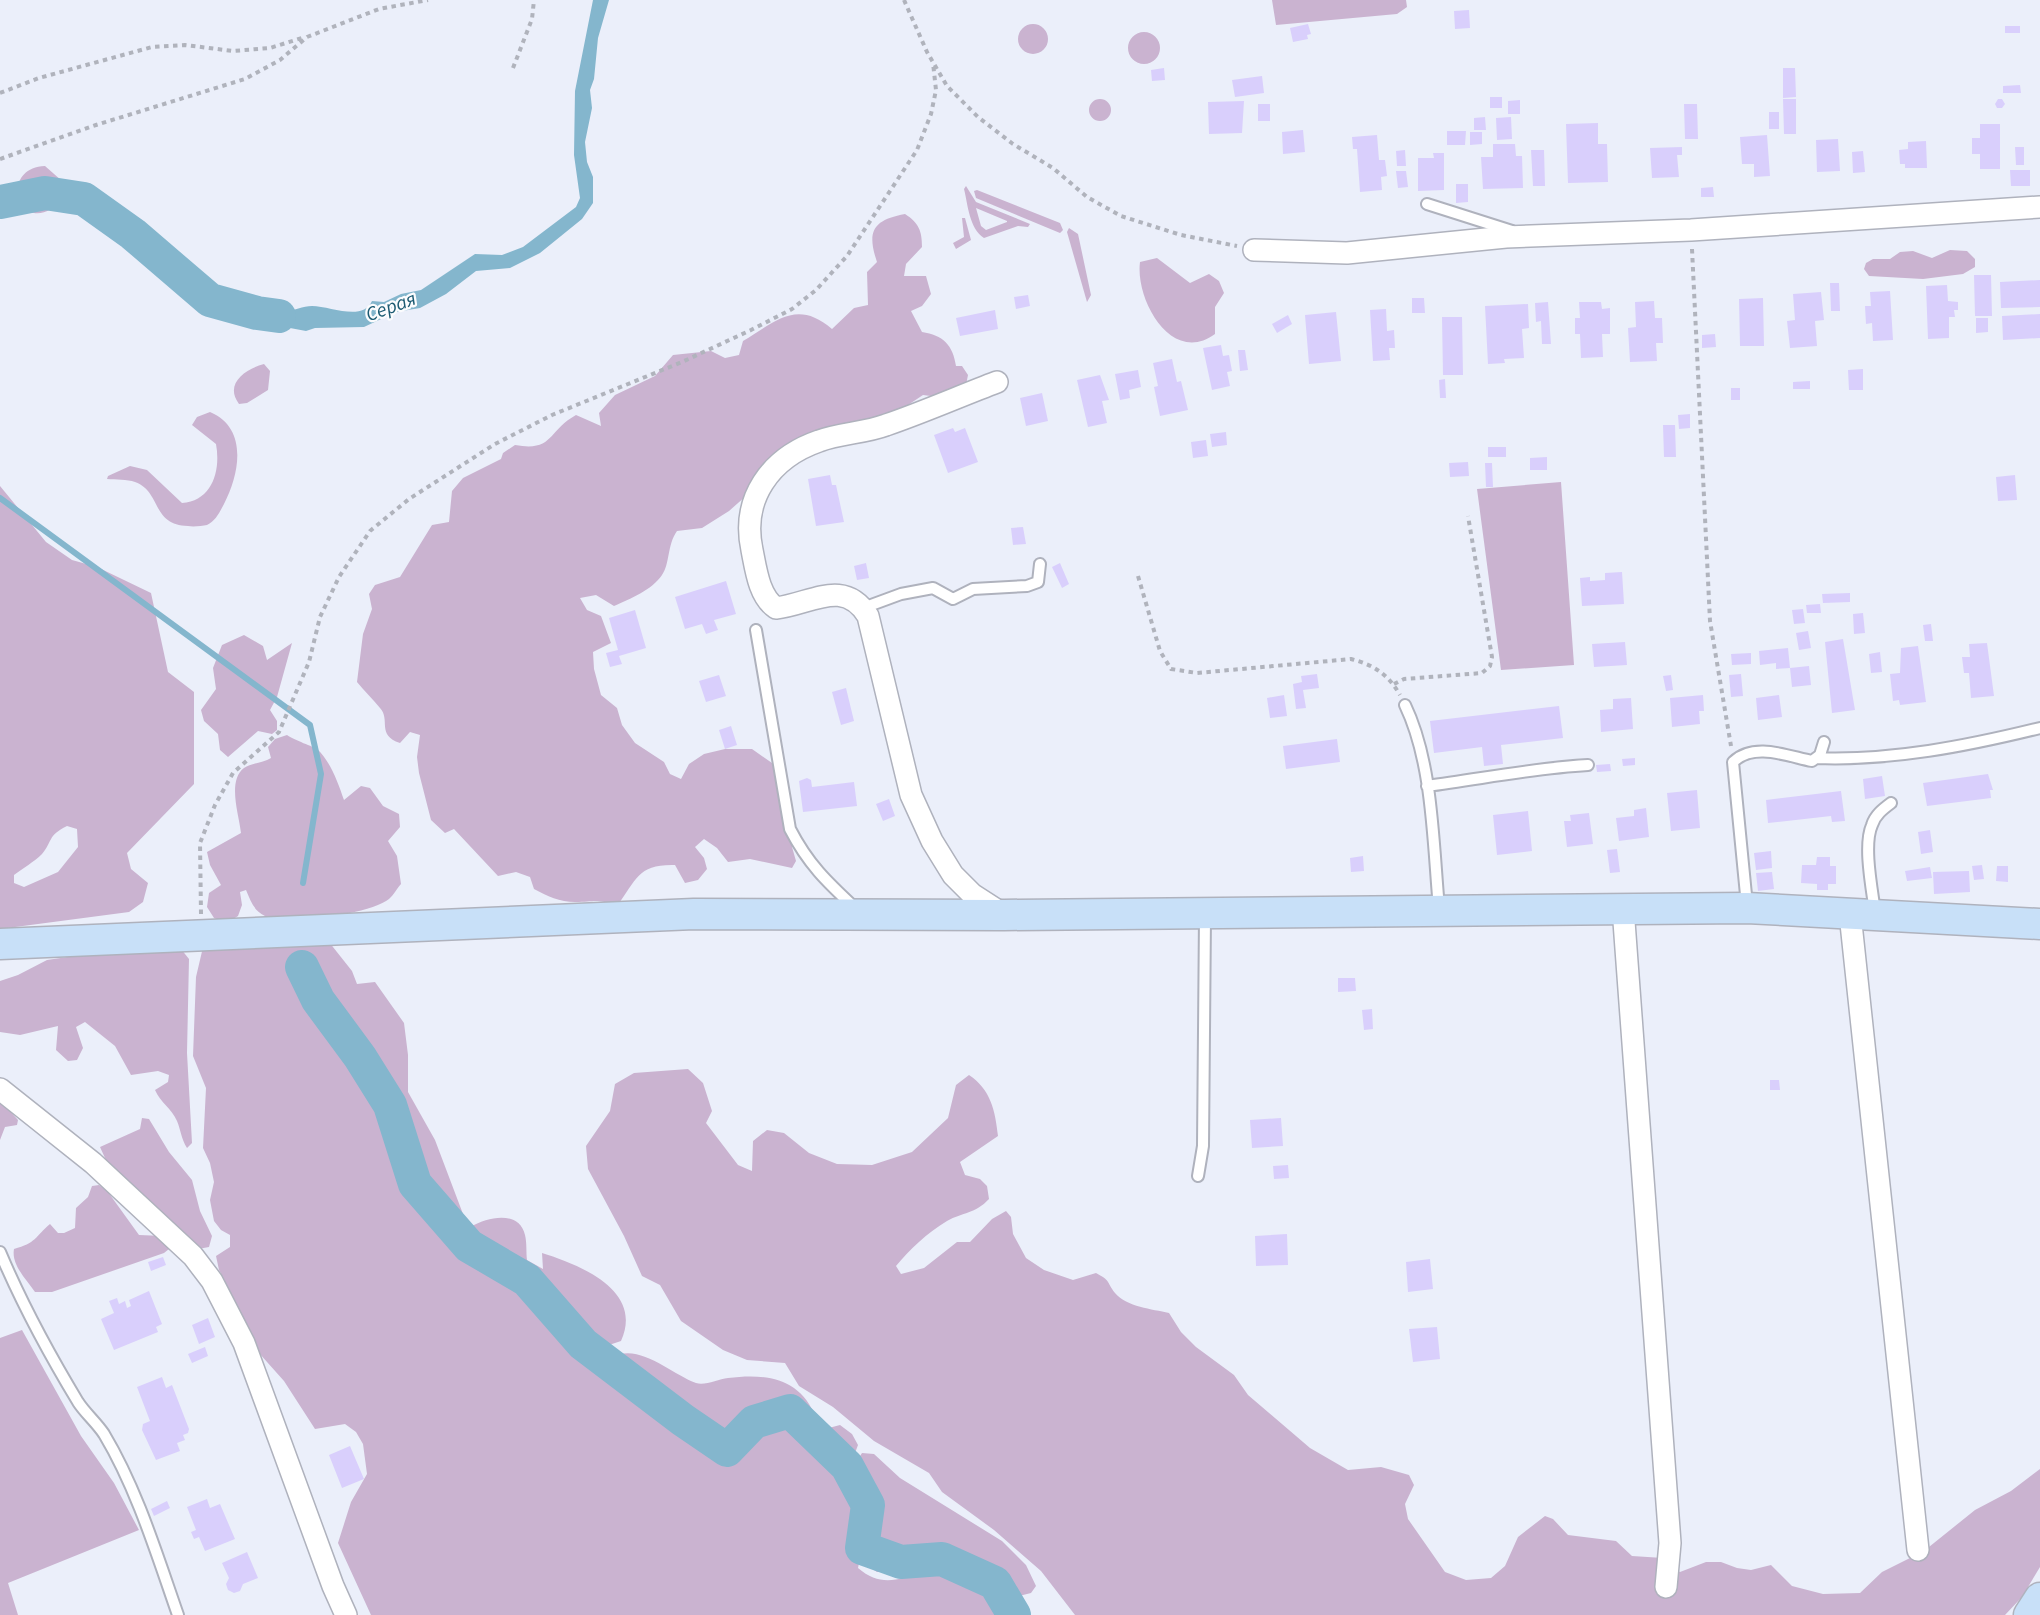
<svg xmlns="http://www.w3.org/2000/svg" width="2040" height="1615" viewBox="0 0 2040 1615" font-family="'Source Sans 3',sans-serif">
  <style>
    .green { fill: #cab3d0; fill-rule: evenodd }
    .water { fill: #84b6cd }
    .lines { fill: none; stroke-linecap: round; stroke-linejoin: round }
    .stream { stroke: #84b6cd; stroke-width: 6 }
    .river { stroke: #84b6cd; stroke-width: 34 }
    .building { fill: #d9cffc }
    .lane-casing { stroke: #afb2bd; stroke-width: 14 }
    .street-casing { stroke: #afb2bd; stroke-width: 24 }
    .secondary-casing { stroke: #afb2bd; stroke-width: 33 }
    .path { stroke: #b0b3bc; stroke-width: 4; stroke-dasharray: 4.5 4.5; stroke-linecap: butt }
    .lane { stroke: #fff; stroke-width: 10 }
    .street { stroke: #fff; stroke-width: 21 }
    .secondary { stroke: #c8e0f8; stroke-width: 30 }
    .labels { text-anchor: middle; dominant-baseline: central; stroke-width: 4.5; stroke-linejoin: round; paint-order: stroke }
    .water-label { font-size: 20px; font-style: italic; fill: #1b5a72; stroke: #fbfcfe }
  </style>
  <rect width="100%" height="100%" fill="#ebeffa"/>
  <path class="green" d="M1272,0H1406L1407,7L1397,14L1276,25Z
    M1018 39a15 15 0 1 1 30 0a15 15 0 1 1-30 0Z
    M1128 48a16 16 0 1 1 32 0a16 16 0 1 1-32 0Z
    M1089 110a11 11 0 1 1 22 0a11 11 0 1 1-22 0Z
    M45,166L62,181C64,194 62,202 51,209C17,230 0,168 45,166Z
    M966,186L976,202L1030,224L1028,227L1018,226L984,238C969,228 968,205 964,189ZM976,208L1007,221V222L986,230L981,226Z
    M977,190L1060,223L1063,230L1060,233L976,198L974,191Z
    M905,214C919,223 922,231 922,247L906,264L904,276H926L931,294L922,306L911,311L922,332C943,335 953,345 956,366H962L968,375L965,390L946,398L923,395L881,423L863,443L807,442L729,511L702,528L677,531C667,545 670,564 662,575C652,590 630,599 614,606L596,595L580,598L587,610L601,616L611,643L593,652L594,669L601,695L617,708L622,725L635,743L664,762L670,774L681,779L689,764L704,754L725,749H752L772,763L779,789L782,814L797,835L792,847L796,861L792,868L750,859L728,862L717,848L704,839L695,847L704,858L707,869L698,880L685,883L675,865C638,864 637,879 617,906C595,898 596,902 575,902C560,902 547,896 534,889L530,877L516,872L498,876L454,829L445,833L431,820L419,773L417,757L420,735L410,732L400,743C376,735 391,720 380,708C373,699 364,691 357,682L363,634L372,609L369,594L375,585L400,577L432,525L449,522L452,491L463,478L501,459L503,453L515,445C554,452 547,431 576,415L601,426L599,413L615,395L655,376L673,355L711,351L725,358L739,355L743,341C776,321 797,299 832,329L854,308L868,305L867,272L877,262C866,230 874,220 905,214Z
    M962,218H965L971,240L956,249L953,243L964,237Z
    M1069,228L1078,234L1091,295L1087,302L1067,232Z
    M1950,250L1967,251L1975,259V267L1963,274L1923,279L1869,276L1864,269L1866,263L1873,259H1890L1900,252L1913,251L1932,258Z
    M1157,258L1190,283L1209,274L1219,281L1224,293L1215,307V334C1172,366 1135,300 1140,262Z
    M264,364L270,371L268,390L247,403L239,404C224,384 245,369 264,364Z
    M210,412C248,428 240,473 224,504C220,511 216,521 207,525C202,526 193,527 188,526C151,525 162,492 135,482C127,479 116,480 107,479L108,476L130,466L147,470L182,503C212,501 221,471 216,444L192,425L197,417Z
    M1561,482L1574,665L1501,670L1477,489Z
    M0,486L46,542L72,560L97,567L151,593L168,672L194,692V784L127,853L131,869L148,883L143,902L129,912L0,929ZM67,826L77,829L78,847L58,872L24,887L14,883V875C23,868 34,862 42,854C53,841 47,836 67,826Z
    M244,635L263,646L267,660L292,643L277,697L270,710L277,721V730L272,734L258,731L228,757L220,750L218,734L204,721L201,710L216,689L213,668L222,645Z
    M287,735C294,740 314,747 317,749C331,762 338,783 344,800L361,786L370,788L383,806L399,814L400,827L388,841L397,856L401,884C397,888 394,895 389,899C371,914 286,926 265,916C253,910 251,901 246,890L240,892L242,905L238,916L227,923L214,918L207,907L209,893L221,885L210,865L207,852L241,833C239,814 227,781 244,768C251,763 263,763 271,758L268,747L275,739Z
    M329,942L352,971L357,984L375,982L404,1023L408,1055V1092L435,1140L463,1214L472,1226C488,1217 519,1210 525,1235C527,1243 526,1252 527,1260L543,1269L542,1253C580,1265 644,1290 621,1341L603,1347L611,1358C638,1341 671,1374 696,1383C705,1386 718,1379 728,1378C766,1373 801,1378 816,1418L810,1421L825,1429L840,1425L852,1434L858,1445L855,1453L848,1454L855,1464L862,1453L874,1454L900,1478L1002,1541L1026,1565L1036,1586L1031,1593L1015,1597L1028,1615H371L338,1543L351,1502L367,1474L363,1444L356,1432L345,1424L315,1429L284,1381L259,1353L226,1299L225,1281L219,1270L216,1256L230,1247V1235L221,1230L214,1221L210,1200L214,1182L210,1163L203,1148L206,1088L193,1056L196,977L204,943ZM863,1544L868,1566L877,1572H923C898,1580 880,1587 858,1568Z
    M181,949L189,959L187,1053L192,1143L187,1148C181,1138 181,1131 177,1121C172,1109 160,1102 155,1090L168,1082L169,1075L158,1071L131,1075L115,1046L85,1022L76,1027L83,1048L77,1060L68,1061L56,1050L58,1026L20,1035L0,1032V981L18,975L47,960L115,950Z
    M688,1069L703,1083L712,1111L706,1123L738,1165L752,1171L753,1141L767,1130L784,1133L809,1153L837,1164L872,1165L912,1152L948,1118L956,1085L969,1075C991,1090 995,1110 998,1136L960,1162L965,1175L980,1179L987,1186L989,1199C975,1214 963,1212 947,1221C927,1233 910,1249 896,1266L901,1274L924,1268L957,1242H970L992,1219L1006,1211L1011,1217L1013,1234L1026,1258L1044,1270L1073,1280L1096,1273C1111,1281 1106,1281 1115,1293C1127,1307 1152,1309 1169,1313L1181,1332L1196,1347L1234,1375L1248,1395L1310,1448L1348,1470L1381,1467L1409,1475L1414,1485L1405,1504L1408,1519L1445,1572L1466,1580L1491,1578L1505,1566L1518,1537L1545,1516L1553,1519L1568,1535L1616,1541L1632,1556L1663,1558L1669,1566L1680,1572L1706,1562H1721L1737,1568L1751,1570L1771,1565L1792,1586L1823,1594L1860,1593L1882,1572L1924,1551L1975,1510L2011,1491L2040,1469V1567L2022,1597L2005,1615H1075L1041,1571L994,1530L942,1492L929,1473L874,1441L833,1407L799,1386L785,1363L747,1360L723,1350L681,1321L660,1285L642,1276L624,1236L588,1169L586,1146L610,1111L615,1084L634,1073Z
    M0,1100L18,1120L17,1125L5,1127L0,1140Z
    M142,1118L149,1119L169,1152L192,1180L200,1211L212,1236L209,1247L198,1249L110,1169L100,1147L140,1129Z
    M99,1185L108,1192L139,1235L163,1236L174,1245L164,1253L52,1292H35C27,1280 11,1265 14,1249C36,1243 35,1237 50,1224L58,1233H64L75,1228L76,1208L88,1197L92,1186Z
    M22,1330L81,1436L114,1483L139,1530L8,1583L18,1615H0V1338Z"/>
  <path class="water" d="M593,0H609L598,38L594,79L590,90L592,108L585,142L587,162L593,177V203L582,219L540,253L510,268L476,271L446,294L420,308L396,312L364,327L315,328L306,331L232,317L235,298C250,303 268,311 284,311C294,311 303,306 312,306C330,306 363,322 372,301L384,302L401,294L421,290L475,254L502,255L523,247L576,207L580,198L574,155L575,91Z"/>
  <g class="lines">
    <path class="stream" d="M0,498L310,725L321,774L303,883"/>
    <path class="river" d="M0,202L45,193L84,199L133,234L210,300L257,313L279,316
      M302,967L318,1000L360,1057L390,1105L415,1184L469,1246L527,1280L583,1344L683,1420L727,1450L754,1422L790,1411L847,1466L868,1505L862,1548L901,1562L942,1559L995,1583L1014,1615"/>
  </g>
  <path class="building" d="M1469,10L1470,28L1455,29L1454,11Z
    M1308,24L1311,34L1307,35L1308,39L1293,42L1290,28Z
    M2005,26H2020V33H2005Z
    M1164,68L1165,80L1152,81L1151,70Z
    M1783,68H1795L1796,97L1783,98Z
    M1262,76L1264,93L1235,97L1232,80Z
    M2020,85L2021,93H2003V86Z
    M1490,97H1502V108H1490Z
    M1783,99H1796V134H1784Z
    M1998,99H2002L2005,104L2002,108H1997L1995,104Z
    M1520,100V114H1508V101Z
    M1244,101L1242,133L1209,134L1208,102Z
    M1258,104H1270V121H1258Z
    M1684,104H1697L1698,139H1685Z
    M1769,112H1779V129H1769Z
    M1485,117L1486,130H1474V118Z
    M1511,117L1512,139L1497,140L1496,118Z
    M1598,123V144H1607L1608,182L1568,183L1566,124Z
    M1980,124H2000V169H1980V154H1972V138H1980Z
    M1303,130L1305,152L1283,154L1282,132Z
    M1447,131H1466L1465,145H1447Z
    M1470,132H1482V144L1470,145Z
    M1377,135L1379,160H1385L1387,176L1381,177L1382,190L1360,192L1357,149H1353L1352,137Z
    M1767,135L1770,176L1754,177V164H1742L1740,137Z
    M1838,139L1840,171L1817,172L1816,140Z
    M1926,141L1927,168H1905V164H1900L1899,150L1908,149V142Z
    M1493,144H1515L1516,156H1522L1523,188L1483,189L1481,157H1493Z
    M1682,147V155H1677L1679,177L1652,178L1650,148Z
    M2015,147H2024V165H2016Z
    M1405,150L1406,166H1397L1396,151Z
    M1531,150H1544L1545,186H1533Z
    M1863,151L1865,172L1853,173L1852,152Z
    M1433,153H1444V190L1418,191V158H1434Z
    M2010,170H2030V186H2011Z
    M1396,171H1406L1408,187L1398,188Z
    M1456,184H1468V202L1456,203Z
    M1713,187L1714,197H1701V188Z
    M1974,275H1991L1992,316H1975Z
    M2040,280V307L2001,308L2000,282Z
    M1830,283H1839L1840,311H1831Z
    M1947,285L1948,301L1958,302V310H1954L1955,317H1949V338L1928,339L1926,286Z
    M1890,291L1893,340L1873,341L1872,323L1866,324L1865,306H1871L1870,292Z
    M1821,292L1824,320L1815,321L1817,346L1790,348L1787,321L1795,320L1793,294Z
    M1028,295L1030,306L1016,309L1014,297Z
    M1412,298H1424L1425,313H1412Z
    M1763,298L1764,346H1740L1739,299Z
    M1654,301L1655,318H1662L1663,343H1656L1657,361L1630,362L1628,328L1636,327L1635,302Z
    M1548,302L1551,344H1542L1541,321L1536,322L1535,303Z
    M1579,302H1601L1602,309L1610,308V334H1602L1603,357L1581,358L1580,334H1575V318H1580Z
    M1528,304L1529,328L1522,329L1524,358L1504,359L1505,363L1488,364L1485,306Z
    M1386,309L1387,331L1394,330L1395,348H1389L1390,360L1373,361L1370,310Z
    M995,310L998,329L960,336L956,318Z
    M1336,312L1341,361L1309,364L1305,315Z
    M2040,314V338L2003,340L2002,316Z
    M1288,315L1292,324L1277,333L1272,324Z
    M1442,317H1462L1463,375H1443Z
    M1976,318H1988V332L1976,333Z
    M1715,334L1716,347L1702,348V335Z
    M1221,345L1223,356L1229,355L1232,371L1227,372L1230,386L1212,390L1203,348Z
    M1238,350H1245L1248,370L1240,371Z
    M1172,359L1177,382L1181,381L1188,410L1160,416L1154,387L1158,386L1153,363Z
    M1863,369V390H1849L1848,370Z
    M1138,370L1141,387L1129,390L1130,398L1120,400L1115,374Z
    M1100,375L1109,400L1102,401L1107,423L1088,427L1077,380Z
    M1445,379L1446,398H1440L1439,380Z
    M1810,381V389H1793V382Z
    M1731,388H1740V400H1731Z
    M1042,393L1048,421L1026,426L1020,398Z
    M1690,414V428L1679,429L1678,415Z
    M1663,425H1675L1676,457H1664Z
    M953,428L955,432L965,428L978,462L948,473L934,435Z
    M1226,432L1227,445L1212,447L1210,434Z
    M1206,440L1208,456L1193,458L1191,442Z
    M1488,447H1506V457H1488Z
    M1547,457V470H1530V458Z
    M1468,462L1469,476L1450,477L1449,463Z
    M1485,463H1492L1493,487H1486Z
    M830,475L832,485H836L844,522L816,526L808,479Z
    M2015,475L2017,500L1998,501L1996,477Z
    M1023,527L1026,544L1013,545L1011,528Z
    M866,563L869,578L857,580L854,566Z
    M1060,563L1069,584L1062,588L1052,567Z
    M1622,572L1624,604L1582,606L1580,578L1590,577V581L1605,580V573Z
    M726,581L736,614L714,620L718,630L706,634L702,624L685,629L675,597Z
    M1850,593V602L1823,603L1822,594Z
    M1820,604L1821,613H1807L1806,605Z
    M1803,609L1805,623L1794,624L1792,610Z
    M635,610L646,648L619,656L622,664L610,667L606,653L618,650L609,618Z
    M1863,613L1865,633L1854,634L1853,614Z
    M1931,624L1933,641H1925L1923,625Z
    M1808,631L1811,648L1799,650L1796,633Z
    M1843,639L1855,710L1832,713L1825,642Z
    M1625,642L1627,665L1594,667L1592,644Z
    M1987,643L1994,696L1971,698L1969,673H1964L1962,657H1970L1969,644Z
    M1918,646L1926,702L1900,705L1899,700L1893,701L1890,674L1900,673L1901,648Z
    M1788,648L1790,668L1776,669V663L1760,665L1759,651Z
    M1880,652L1882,672L1871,673L1869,654Z
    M1751,653V664L1732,665L1731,654Z
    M1809,666L1811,685L1792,687L1790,668Z
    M1317,674L1319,688L1303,690L1306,708L1296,709L1293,684L1302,682L1301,676Z
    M1741,674L1743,696L1731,697L1729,675Z
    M719,675L726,696L706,702L699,681Z
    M1671,675L1673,690L1666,691L1663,676Z
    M846,688L854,721L841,725L832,692Z
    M1284,695L1287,716L1270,718L1267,698Z
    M1703,695L1704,711H1699L1700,724L1672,727L1670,698Z
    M1779,695L1782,717L1758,720L1756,698Z
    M1631,698L1633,729L1601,732L1600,710L1613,709V699Z
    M1559,706L1563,738L1501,745L1503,764L1484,766L1482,747L1434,753L1430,721Z
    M731,726L737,745L725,749L719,730Z
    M1337,739L1340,762L1286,769L1283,746Z
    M1635,758V765L1623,766L1622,759Z
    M1610,764L1611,771L1597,772L1596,765Z
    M1988,774L1993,790H1990L1991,798L1927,806L1923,783Z
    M1882,776L1885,796L1865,799L1863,779Z
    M807,778L811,780L812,787L854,782L857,806L803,812L799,781Z
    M1697,790L1700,828L1671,831L1667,793Z
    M1841,791L1845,821L1832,822L1831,816L1768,823L1766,800Z
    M889,799L895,816L883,821L876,804Z
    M1646,808L1649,837L1619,841L1616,818L1634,816V810Z
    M1528,811L1532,851L1497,855L1493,815Z
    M1589,813L1593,844L1567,847L1564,821H1571L1570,815Z
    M1930,830L1933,852L1921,854L1918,832Z
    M1617,849L1620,872L1610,873L1607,850Z
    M1771,851L1772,868L1756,870L1754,853Z
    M1363,856L1364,871L1351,872L1350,858Z
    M1817,857H1830V866H1836V884H1828V890H1817V884L1801,883L1802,865H1816Z
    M1982,865L1984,879L1974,880L1972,866Z
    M1997,866H2008V882L1996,881Z
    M1930,867L1932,878L1907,881L1905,871Z
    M1969,871L1970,892L1934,894L1933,872Z
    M1772,872L1774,889L1758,891L1756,873Z
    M1338,978H1355L1356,991L1338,992Z
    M1372,1009L1373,1029L1364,1030L1362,1010Z
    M1770,1080H1779L1780,1090H1770Z
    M1281,1118L1283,1146L1252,1148L1250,1120Z
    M1288,1165L1289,1178L1274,1179L1273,1166Z
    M1287,1234L1288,1265L1256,1266L1255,1236Z
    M163,1257L166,1265L151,1271L148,1262Z
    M1430,1259L1433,1289L1408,1292L1406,1262Z
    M149,1291L162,1324L156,1327L158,1332L114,1350L101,1319L114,1313L109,1301L117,1298L119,1304L125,1301L127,1308L131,1306L129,1300Z
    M208,1318L215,1337L199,1344L192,1325Z
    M1437,1327L1440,1359L1413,1362L1409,1329Z
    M205,1347L208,1356L192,1363L188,1354Z
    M162,1377L166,1388L172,1385L189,1429L188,1433L183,1435L185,1440L177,1443L180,1451L156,1460L142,1430L143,1424L150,1421L137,1387Z
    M350,1446L364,1479L342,1488L329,1455Z
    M207,1499L210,1508L220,1504L235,1539L205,1551L199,1537L194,1539L191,1532L196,1530L187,1507Z
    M167,1501L170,1508L154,1516L151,1509Z
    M247,1552L258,1578L243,1584L240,1591L234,1593L228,1590L226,1584L229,1578L222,1563Z"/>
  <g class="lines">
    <g class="lane-casing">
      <path id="lane" d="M1427,204L1512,231
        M863,608L901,594L933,588L953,599L973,589L1027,586L1038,582L1040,564
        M756,630L790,829C808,864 827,882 855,908
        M1405,705C1433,763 1433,844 1439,908
        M1816,758C1891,761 1967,746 2040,728
        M1427,786C1481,779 1534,768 1588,765
        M1747,905L1733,762C1754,742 1787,756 1812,761L1820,755L1824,742
        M1875,912C1872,889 1863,845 1872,825C1875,815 1883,809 1891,803
        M1198,1176L1203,1146L1205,916
        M0,1252C22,1304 49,1354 78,1402C85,1413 96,1422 104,1434C137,1489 157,1555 178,1615"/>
    </g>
    <g class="street-casing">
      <path id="street" d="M1254,250L1347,253L1506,237L1691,230L2040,207
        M997,382C960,396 924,412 886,425C865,433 840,433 819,441C770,458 741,499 752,550C756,570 759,596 776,608C811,604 844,577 868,616L911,795L932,841L953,875L972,894L1003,914
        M1623,908L1670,1543L1666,1587
        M1850,914L1918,1550
        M0,1089L93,1163L193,1256L212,1281L244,1343L333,1586L346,1615"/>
    </g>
    <g class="secondary-casing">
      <path id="secondary" d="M0,944L694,914L1004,915L1747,908L2040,924
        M2029,1615L2040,1598"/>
    </g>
    <path class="path" d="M904,0L927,52L947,86L978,117L1013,144L1053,168L1087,197L1121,216L1181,235L1237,246
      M513,68L532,19L534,0
      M0,93L39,78L152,47L185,45L233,51L270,48L305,37
      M0,159L96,125L245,79L280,60L307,37L379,9L428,0
      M1692,249L1710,621L1731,746
      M1138,576L1160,651L1171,669L1197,673L1351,659C1374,665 1388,674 1400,695
      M1394,684L1404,679L1482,673L1490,666L1492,657L1468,516
      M201,914L200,843L215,805L233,773L279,732L309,662L320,617L339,577L370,531L409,499L495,444L552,415L682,362L751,330L792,309L816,290L847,256L917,150L931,114L936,90L933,63"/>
    <use href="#lane" class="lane"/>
    <use href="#street" class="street"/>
    <use href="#secondary" class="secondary"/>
  </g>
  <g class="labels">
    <g class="water-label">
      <text transform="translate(391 307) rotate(-20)">Серая</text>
    </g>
  </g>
</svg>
